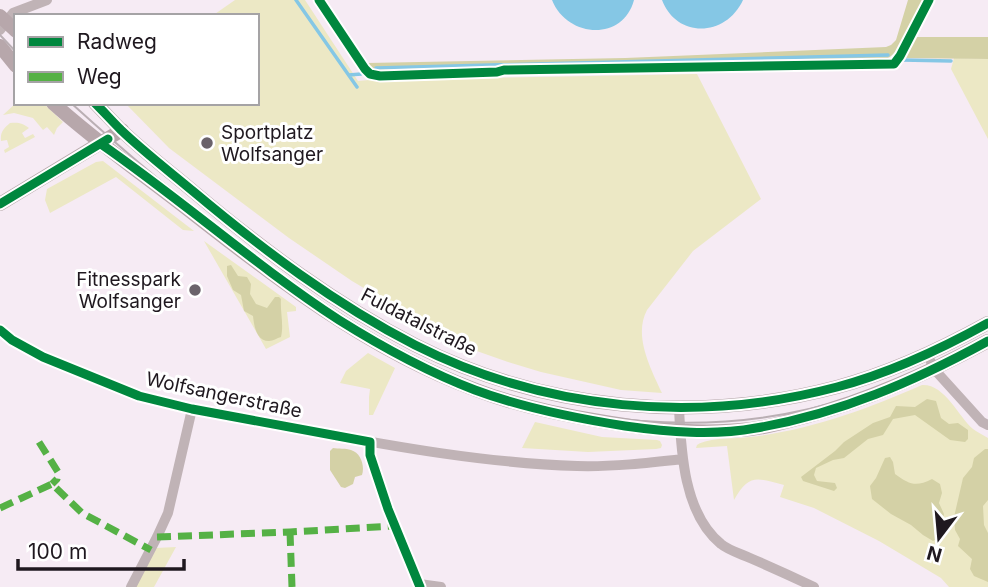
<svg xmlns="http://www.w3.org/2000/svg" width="988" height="587" viewBox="0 0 988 587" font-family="Inter,sans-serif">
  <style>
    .green { fill: #ece8c5 }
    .forest { fill: #d4d1a6 }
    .water { fill: #85c7e5 }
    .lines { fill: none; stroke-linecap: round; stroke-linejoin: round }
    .stream { stroke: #85c7e5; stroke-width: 3.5 }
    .street { stroke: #c0b3b6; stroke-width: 10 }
    .secondary { stroke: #b7a7ab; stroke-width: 14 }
    .tram { stroke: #baafb4; stroke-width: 2 }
    .quiet { stroke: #55b145; stroke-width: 7; stroke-dasharray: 14 7; stroke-linecap: butt }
    .cycleway-casing { stroke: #fff; stroke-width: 13 }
    .cycleway { stroke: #00873e; stroke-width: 9 }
    .poi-dot { fill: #6a626a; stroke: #fff; stroke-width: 2.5 }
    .labels { text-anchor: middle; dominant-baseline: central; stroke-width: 6; stroke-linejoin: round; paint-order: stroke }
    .poi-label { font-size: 19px; fill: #1f181f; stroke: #fff; text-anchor: start }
    .street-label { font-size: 19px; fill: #1f181f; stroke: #fff }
  </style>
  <rect width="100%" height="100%" fill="#f6ebf4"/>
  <path class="green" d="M235,0H305L358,81L369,80L697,74L761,199L693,251L647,310C633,336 651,369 662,393L621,390L541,372L508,362L471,349L441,334L352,281L289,238L169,148L125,103H257V16H212Z
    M954,58L988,59V139L951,69Z
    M16,103H43L63,122L57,128L54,135L47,127L43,130L33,118L14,113L3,115Z
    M10,123C18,122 23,123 29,128L22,133L25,138L33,134L35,137L5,153L4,150L9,147L7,140L1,141C0,132 4,128 10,123Z
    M103,161L194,231L183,230L116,177L50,213L45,200L47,189L96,162Z
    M204,241L296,307V311L287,312L290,337L266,349Z
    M368,353L395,368L373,415H369V397L370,389L340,383L346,371Z
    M922,385C945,384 958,416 973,429C977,432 983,435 988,438V587H949L941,578L879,541L814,508L780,497L784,485C757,478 749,473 734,500L727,446L696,448L697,445C709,437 736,439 750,437C811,430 867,409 922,385Z
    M535,422L602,437L657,440L660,441L662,445L661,448L656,449L588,452L522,448Z
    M176,547L154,587H135L156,548Z"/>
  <path class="forest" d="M908,0H924C915,19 903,54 882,61L377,72L367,63L625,58L886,47L891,45L896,40Z
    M915,37H988V59L905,58Z
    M231,265L238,276L247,277L251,284L250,294L256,304L267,308L275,297H279L281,299C280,312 284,324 281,337C277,338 273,341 269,341C256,341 254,325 253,316L244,311L241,295L233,290L227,276V266Z
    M927,399L936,401L941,418L949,424L958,423L968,430V439L965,442L950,440L915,415L893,419L883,435L868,439L844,458L833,460L816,468L814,475L817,481L835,483L837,488L834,491L803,481L801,477L835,451L844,442L873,423L890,417L896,406L915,407Z
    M333,448C338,449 346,448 351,450C361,453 365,466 362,475L355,477L353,484L345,488L341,487L330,470V451Z
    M985,449H988V500L983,506L984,525L988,533V582L974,576L970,569L972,559L958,546L960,539L955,530L954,517L963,478L972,467L974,458Z
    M890,457L893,462L895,474C910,485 916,487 932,479L940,484L942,493L939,503L944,514L939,538L933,541L923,535L911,525L891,514L872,499L870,486L876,478L885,458Z"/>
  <path class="water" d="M552,0H634C623,42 567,38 552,0Z
    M662,0H743C726,37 677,39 662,0Z"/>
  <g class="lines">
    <path class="stream" d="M296,0L357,87
      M902,60L951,61
      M376,68L888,55
      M349,75L361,74"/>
    <path class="street" d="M0,30L13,13L47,0
      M0,330C23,348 48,359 74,370C95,379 117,388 138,395C188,412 242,418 294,428C387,445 482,463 577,466C612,467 648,463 683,459
      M931,362L934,369L982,422L988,425
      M679,408C681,452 684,514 721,544C728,550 741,554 750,558C771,567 793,577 814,587
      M370,442V455L388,509L420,587
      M419,584L441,587
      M131,587L157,537L168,513L192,409"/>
    <path class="secondary" d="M0,16L16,31
      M0,46L16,66
      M53,103C95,141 141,173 186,208C275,278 368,350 476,390C515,405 557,414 599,421C650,430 700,435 751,429C770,427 790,421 808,416C871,399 931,372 988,341
      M95,103C104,112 112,121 121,130C144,152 169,171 194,192C262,249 335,304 415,345C545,411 697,424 837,387C890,373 941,349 988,323
      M0,204L122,130"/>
    <path class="tram" d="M0,35L16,52
      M71,103C125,152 180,199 238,242C300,289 364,334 435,367C565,427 716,441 853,397C901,382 945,359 988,335"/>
    <path class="quiet" d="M39,442L58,472L57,479L52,484
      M0,508L52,484L82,513L151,550
      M290,532L292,587
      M157,537L290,532L394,526"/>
    <g class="cycleway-casing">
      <path id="cycleway" d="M319,0L365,69L370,74L380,76L497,72L504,70L894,64L900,56L929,0
        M95,103C104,112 112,121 121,130C144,152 169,171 194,192C262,249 335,304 415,345C545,411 697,424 837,387C890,373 941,349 988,323
        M101,144C182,200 256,266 339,320C382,347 428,372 475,390C523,408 574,418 625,426C668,432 713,436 756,428C839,414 915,381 988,341
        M0,204L108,139
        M0,330L12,340L43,357L139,396L192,409L370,442V455L388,509L420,587"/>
    </g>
    <use href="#cycleway" class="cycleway"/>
  </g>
  <g class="poi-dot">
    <circle cx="207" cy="143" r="7"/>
    <circle cx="195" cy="290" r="7"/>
  </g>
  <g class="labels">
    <g class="poi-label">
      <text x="221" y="132">Sportplatz<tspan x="221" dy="22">Wolfsanger</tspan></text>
      <text x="181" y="279" text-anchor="end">Fitnesspark<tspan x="181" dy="22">Wolfsanger</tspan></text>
    </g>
    <g class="street-label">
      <text transform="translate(419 322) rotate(27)">Fuldatalstraße</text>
      <text transform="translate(224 395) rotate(12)">Wolfsangerstraße</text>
    </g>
  </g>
  <rect x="14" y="14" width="245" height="91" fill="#ffffff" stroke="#a5a3a5" stroke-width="2"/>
  <rect x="28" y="37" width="35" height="10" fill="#00873e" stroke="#a5a3a5" stroke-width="2"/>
  <text x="77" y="49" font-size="21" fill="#1f181f">Radweg</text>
  <rect x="28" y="72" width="35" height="10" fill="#55b145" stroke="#a5a3a5" stroke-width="2"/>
  <text x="77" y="84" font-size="21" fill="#1f181f">Weg</text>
  <g transform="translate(939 538) rotate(196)" stroke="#ffffff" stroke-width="5" paint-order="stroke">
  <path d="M0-5L12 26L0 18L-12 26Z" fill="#1f181f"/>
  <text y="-10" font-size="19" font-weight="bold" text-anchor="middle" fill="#1f181f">N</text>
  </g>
  <path d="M18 559v10h166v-10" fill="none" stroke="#1f181f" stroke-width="3.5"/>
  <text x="28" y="559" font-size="21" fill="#1f181f" stroke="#ffffff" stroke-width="5" paint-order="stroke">100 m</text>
</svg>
